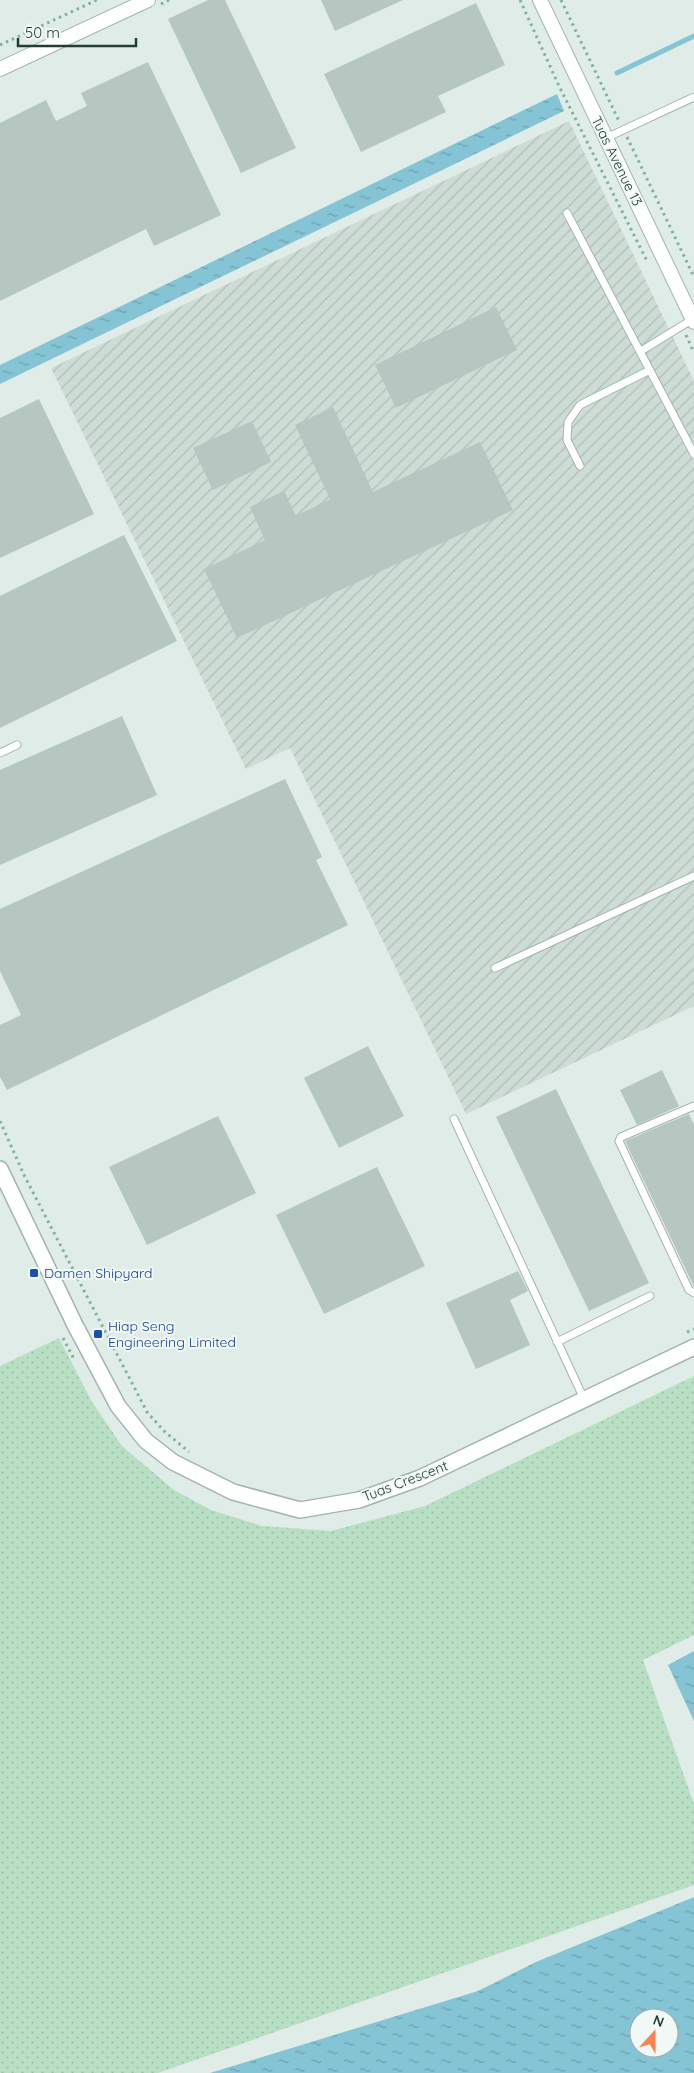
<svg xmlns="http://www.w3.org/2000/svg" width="694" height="2073" viewBox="0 0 694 2073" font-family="Quicksand,sans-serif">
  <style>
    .industrial { fill: url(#industrial-furrows) }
    .grass { fill: url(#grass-dots) }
    .water { fill: url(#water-ripples); fill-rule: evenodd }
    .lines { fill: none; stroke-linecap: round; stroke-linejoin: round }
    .stream { stroke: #85c4d4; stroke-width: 5 }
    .building { fill: #b5c7c0 }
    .service-casing { stroke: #a3b4af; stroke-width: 9 }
    .minor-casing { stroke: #a3b4af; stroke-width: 16 }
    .tertiary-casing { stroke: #a3b4af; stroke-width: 18 }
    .path { stroke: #7fb1a4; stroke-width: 3; stroke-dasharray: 2.5 4; stroke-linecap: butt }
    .service { stroke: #fff; stroke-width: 7 }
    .minor { stroke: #fff; stroke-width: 14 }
    .tertiary { stroke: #fff; stroke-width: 15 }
    .transit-dot { fill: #1a4fb4; stroke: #f1f8f5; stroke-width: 2 }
    .labels { text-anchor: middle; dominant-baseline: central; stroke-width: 4; stroke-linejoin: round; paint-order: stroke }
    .street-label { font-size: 14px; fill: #203d37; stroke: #f1f8f5 }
    .transit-label { font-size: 14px; fill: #164399; stroke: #f1f8f5; text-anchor: start }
  </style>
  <defs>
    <pattern id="industrial-furrows" width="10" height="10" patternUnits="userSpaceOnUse" patternTransform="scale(1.25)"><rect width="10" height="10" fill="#cedcd6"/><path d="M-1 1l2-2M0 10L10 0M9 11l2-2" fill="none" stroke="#b1beb8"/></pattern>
    <pattern id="grass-dots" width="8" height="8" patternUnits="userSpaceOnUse" patternTransform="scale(1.25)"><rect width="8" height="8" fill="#b8dfc4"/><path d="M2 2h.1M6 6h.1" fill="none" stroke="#9ec0a9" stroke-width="1.8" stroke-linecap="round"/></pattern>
    <pattern id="water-ripples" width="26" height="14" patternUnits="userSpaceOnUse" patternTransform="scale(1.25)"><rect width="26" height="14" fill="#85c4d4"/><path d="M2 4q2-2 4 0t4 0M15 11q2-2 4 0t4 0" fill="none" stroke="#6ca0ad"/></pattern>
  </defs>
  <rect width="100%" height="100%" fill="#e0ece7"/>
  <path class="industrial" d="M569,121L694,381V1006L466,1114L290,748L246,769L51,368Z"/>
  <path class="grass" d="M59,1338L92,1402L122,1446L174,1490L211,1510L262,1526L331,1531L425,1506L694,1376V1635L643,1660L694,1804V1885L158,2073H0V1366Z"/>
  <path class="water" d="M557,94L564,111L0,384V365Z
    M694,1651V1721L668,1665Z
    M694,1897V2073H210L478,1991L536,1962ZM639,2018H669V2048H639Z"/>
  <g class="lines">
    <path class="stream" d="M617,73L694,36"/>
  </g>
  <path class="building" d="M208,0H225L296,148L241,173L168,19Z
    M321,0H403L335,31Z
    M476,3L505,65L438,96L446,112L361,152L324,74Z
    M148,62L221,215L154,246L146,229L0,301V123L46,100L56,121L87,106L81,93Z
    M496,307L517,350L396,408L375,365Z
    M39,399L94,514L0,558V418Z
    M333,407L373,492L480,442L513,510L237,638L204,569L265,540L250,507L284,491L296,516L330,499L295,425Z
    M252,421L271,462L213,490L193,448Z
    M124,535L177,641L0,728V596Z
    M122,716L157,795L0,865V770Z
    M285,779L322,857L316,860L348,925L7,1090L0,1077V1025L21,1015L0,971V909Z
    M368,1046L404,1116L339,1148L304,1078Z
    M662,1070L679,1106L637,1125L620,1090Z
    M556,1089L649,1283L589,1311L496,1117Z
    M689,1114L694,1125V1287L625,1141Z
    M218,1116L256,1193L147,1245L109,1167Z
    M377,1167L425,1266L324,1314L276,1215Z
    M518,1271L528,1291L510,1300L530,1345L476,1369L446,1303Z"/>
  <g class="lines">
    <g class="service-casing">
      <path id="service" d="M606,138L694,97
        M567,213L694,454
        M641,351L693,319
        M580,466L567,440L568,422L580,405L650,370
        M0,753L17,745
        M495,968L694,876
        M694,1106L621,1137L619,1141L689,1290L694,1293
        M454,1119L584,1399
        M557,1342L650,1296"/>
    </g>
    <g class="minor-casing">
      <path id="minor" d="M540,0L694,322
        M0,69L148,0"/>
    </g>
    <g class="tertiary-casing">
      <path id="tertiary" d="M0,1169L75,1325L118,1406L146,1441L173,1462L233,1492L300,1510L359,1500L420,1478L694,1347"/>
    </g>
    <path class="path" d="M520,0L559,86L647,261
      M561,0L619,121
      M161,4L169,0
      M0,45L97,0
      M627,137L694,277
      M686,335L694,353
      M0,1121L24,1175L147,1412L164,1431L189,1452
      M687,1332L694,1329
      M63,1338L74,1359"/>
    <use href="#service" class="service"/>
    <use href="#minor" class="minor"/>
    <use href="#tertiary" class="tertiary"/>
  </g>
  <g class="transit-dot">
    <rect x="29" y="1268" width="10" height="10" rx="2.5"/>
    <rect x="93" y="1329" width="10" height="10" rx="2.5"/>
  </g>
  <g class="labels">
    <g class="street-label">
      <text transform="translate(617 161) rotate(64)">Tuas Avenue 13</text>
      <text transform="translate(405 1481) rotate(-21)">Tuas Crescent</text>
    </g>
    <g class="transit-label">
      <text x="44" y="1273">Damen Shipyard</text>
      <text x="108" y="1326">Hiap Seng<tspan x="108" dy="16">Engineering Limited</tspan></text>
    </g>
  </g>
  <g transform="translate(654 2033) rotate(21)"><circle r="24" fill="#f1f8f5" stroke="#9dada9"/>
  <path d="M0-4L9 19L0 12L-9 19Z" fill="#f98351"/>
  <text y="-8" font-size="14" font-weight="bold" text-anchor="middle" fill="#203d37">N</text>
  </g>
  <path d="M18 38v8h118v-8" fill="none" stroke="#203d37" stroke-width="2.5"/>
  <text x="25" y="38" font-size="15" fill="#203d37" stroke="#f1f8f5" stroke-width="4" paint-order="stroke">50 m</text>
</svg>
